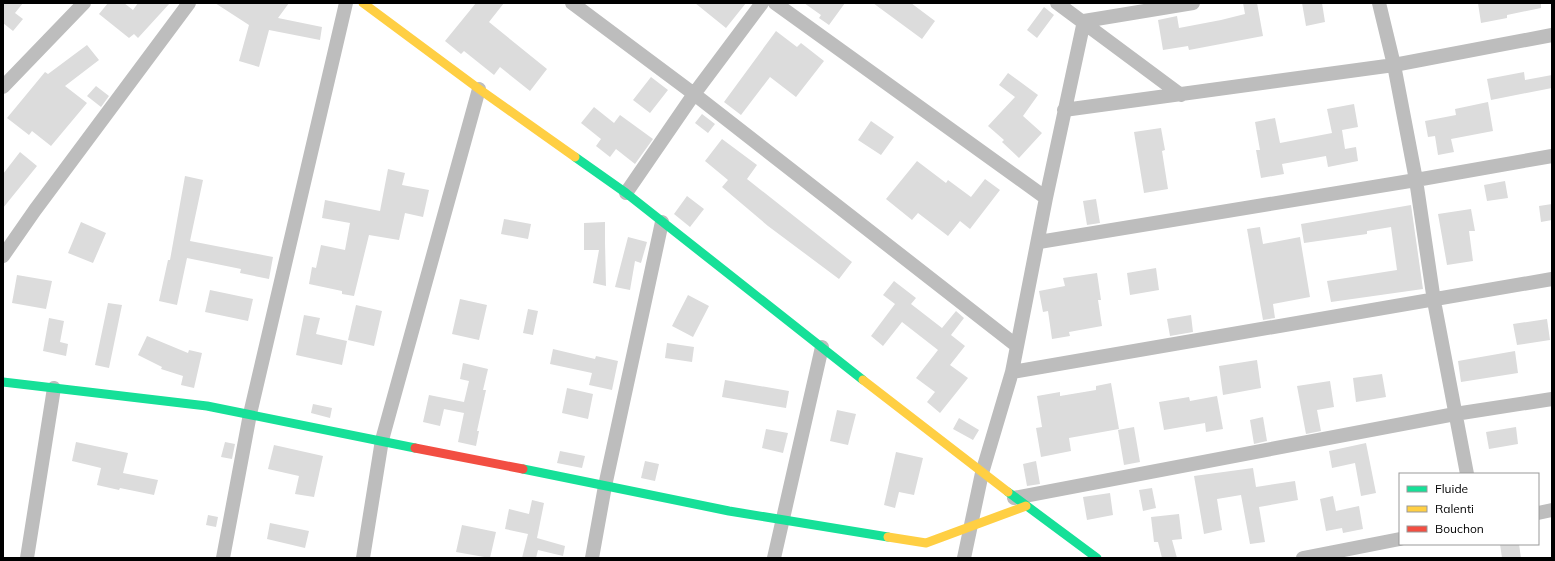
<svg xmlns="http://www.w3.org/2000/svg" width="1555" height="561" viewBox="0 0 1555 561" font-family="Mulish,sans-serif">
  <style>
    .building { fill: #dcdcdc }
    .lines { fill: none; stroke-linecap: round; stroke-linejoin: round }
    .street { stroke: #bdbdbd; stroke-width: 14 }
    .fast { stroke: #16e098; stroke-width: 9 }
    .slow { stroke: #ffcf43; stroke-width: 9 }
    .jam { stroke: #f24e42; stroke-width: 9 }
  </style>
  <rect width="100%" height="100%" fill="#fff"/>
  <path class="building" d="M3,3H23L15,13L23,19L13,31L3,23Z
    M108,3H124L133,10L138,3H170L138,38L134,34L129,38L99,14Z
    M215,3H289L278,18L322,27L320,40L269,30L259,67L239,61L249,25Z
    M476,3H504L489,22L547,69L530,91L500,67L494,75L464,51L461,54L445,41Z
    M695,3H746L726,28Z
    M804,3H845L829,25L819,18L821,15Z
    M873,3H911L935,21L922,39Z
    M1243,3H1257L1263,36L1189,50L1188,46L1163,50L1158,20L1177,16L1179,28L1221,20L1245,14Z
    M1302,3H1322L1325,22L1306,26Z
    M1478,3H1541V8L1507,15V18L1481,23Z
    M1044,7L1054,15L1037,38L1027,30Z
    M776,31L797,47L801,43L824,61L796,97L770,77L741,115L724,102Z
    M87,45L99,60L65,86L87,103L51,146L32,131L29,135L7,118L45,72L48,74Z
    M1524,72L1525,80L1552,75V88L1491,100L1487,79Z
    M1008,73L1038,95L1023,116L1042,133L1019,158L1002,142L1004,140L988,126L1015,97L999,85Z
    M651,77L668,90L650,113L633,100Z
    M96,86L109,96L101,107L87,96Z
    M1488,102L1493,131L1451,139L1454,152L1438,155L1435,136L1428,137L1425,121L1456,115L1455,109Z
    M1354,104L1358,127L1342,130L1345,149L1356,147L1358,161L1328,167L1326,156L1282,164L1284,174L1261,178L1256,150H1260L1255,122L1275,118L1280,143L1332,133L1327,109Z
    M594,107L614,123L620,115L653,139L635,164L616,149L610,157L596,146L601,139L581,123Z
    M702,114L715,124L708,133L695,123Z
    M871,121L894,137L881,155L858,140Z
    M1161,128L1165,150L1162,151L1168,189L1144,193L1134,132Z
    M722,139L757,165L747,179L852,262L839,279L768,226L722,187L728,180L705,161Z
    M20,152L37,166L3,208V174Z
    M917,161L946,183L948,180L971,197L985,179L1000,190L970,229L960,221L948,236L918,213L912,220L886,199Z
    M388,169L405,173L402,185L429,190L423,217L405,213L399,240L369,235L354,296L342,294V291L309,284L312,267L316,268L321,245L345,250L350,223L322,218L325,200L380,211Z
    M185,176L203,180L190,241L273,257L269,279L240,273L241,269L187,258L177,305L159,301L168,260H170Z
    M1505,181L1508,198L1487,201L1484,185Z
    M687,196L704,209L690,227L674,214Z
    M1096,199L1100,223L1087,225L1083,201Z
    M1552,204V220L1541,222L1539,206Z
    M1411,205L1423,289L1331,302L1327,281L1397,270L1391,227L1367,231V234L1304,243L1301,224Z
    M1471,209L1475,231H1469L1473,261L1447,265L1438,214Z
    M504,219L531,224L528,239L501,234Z
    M81,222L106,233L93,263L68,253Z
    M605,222V243L606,286L593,283L599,250H584V223Z
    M1260,227L1263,244L1300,237L1310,297L1273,304L1275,318L1263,320L1247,229Z
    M628,237L647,242L641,263L635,261L630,290L615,287Z
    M1156,268L1159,290L1130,295L1127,273Z
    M1097,273L1101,300H1098L1102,326L1069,332L1070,336L1052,339L1048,311L1043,312L1039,291L1065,286L1063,278Z
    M17,275L52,281L46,309L12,303Z
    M894,281L916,298L911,304L942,328L956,311L964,318L951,335L965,346L950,365L968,378L940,413L927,402L935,392L916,378L938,350L902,322L883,346L871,336L895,304L883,295Z
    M210,290L253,299L248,321L205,312Z
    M688,295L709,306L693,337L672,326Z
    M460,299L487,305L479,340L452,334Z
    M108,303L122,305L109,368L95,365Z
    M356,305L382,311L374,346L348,340Z
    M528,309L538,311L533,335L523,333Z
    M304,315L320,318L316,334L347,341L342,365L296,355Z
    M1191,315L1193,332L1170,336L1167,319Z
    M49,318L64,321L60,342L68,344L66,356L43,351Z
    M1547,319L1550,340L1517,345L1513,324Z
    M147,336L188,353L189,350L202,353L194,388L181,385L183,376L161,369L162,367L138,355Z
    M667,343L694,347L692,362L665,358Z
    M553,349L595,359L596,356L618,361L612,390L589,385L592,373L550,364Z
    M1515,351L1518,373L1461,382L1458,361Z
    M1257,360L1261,388L1223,395L1219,366Z
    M463,363L488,369L483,390H486L477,431H479L476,446L458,442L464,413L444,409L440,426L423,422L429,395L464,402L469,381L460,379Z
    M1382,374L1386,397L1356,402L1353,378Z
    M725,380L789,391L786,408L722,397Z
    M1330,381L1334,407L1317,410L1321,431L1306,434L1297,386Z
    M1111,383L1119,429L1069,438L1071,451L1041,457L1036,428L1042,427L1037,396L1060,392V396L1096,390V386Z
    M567,388L593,394L588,419L562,413Z
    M1217,396L1223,429L1206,432L1205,423L1164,430L1159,402L1189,397L1190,401Z
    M313,404L332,408L330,418L311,413Z
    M837,410L856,414L848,445L830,441Z
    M1263,417L1267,441L1254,444L1250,420Z
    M959,418L979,430L973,440L953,429Z
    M1134,427L1140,462L1124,465L1118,430Z
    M1516,427L1518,444L1489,449L1486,432Z
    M766,429L788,433L783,453L762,448Z
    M76,442L128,453L123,473L158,480L154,495L120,488L119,490L97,485L101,468L72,461Z
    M225,442L235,444L232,459L221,457Z
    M1366,443L1376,493L1361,496L1355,463L1332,468L1329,451Z
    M274,445L323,456L314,497L295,494L299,476L268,469Z
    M560,451L585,456L582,468L557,463Z
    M896,452L923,458L914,495L899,492L895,508L884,505Z
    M645,461L659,464L655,481L641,478Z
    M1036,461L1040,484L1027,486L1023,464Z
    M1253,468L1256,487L1295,481L1298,500L1259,507L1265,542L1250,544L1241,495L1217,499L1222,530L1204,534L1194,476Z
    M1152,488L1156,508L1143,511L1139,490Z
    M1110,493L1113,515L1087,520L1083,497Z
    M1333,496L1336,511L1359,506L1363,529L1343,533L1342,528L1326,531L1320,499Z
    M532,500L544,503L537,538L565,546L563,556L538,550L536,558H522L528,534L505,529L509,509L529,514Z
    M1179,514L1182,539L1172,540L1177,558H1162L1158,542H1154L1151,517Z
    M208,515L218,517L216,527L206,525Z
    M270,523L309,531L305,548L267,539Z
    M462,525L496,532L490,558L456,552Z
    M1500,544H1519L1521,558H1502Z"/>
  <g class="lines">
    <path class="street" d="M572,3L694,94L1017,346
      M775,3L1046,198
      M1057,3L1181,95
      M1379,3L1394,65L1416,180L1434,301L1467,474
      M3,87L84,3
      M1064,110L1394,65L1552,35
      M626,193L694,94L762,3
      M1039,242L1416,180L1552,156
      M3,256L35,210L189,3
      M1012,372L1552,279
      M1014,498L1455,414L1552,399
      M1538,513L1552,510
      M27,558L54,388
      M223,558L250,414L346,3
      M363,558L382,440L479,89
      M592,558L605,486L662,222
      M774,558L822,347
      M964,558L982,473L1012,372L1046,198L1084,21L1193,3
      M1303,558L1400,539"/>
    <path class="fast" d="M575,157L626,193L863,380
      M3,382L207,406L415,448
      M523,469L729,511L888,537
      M1008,492L1097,558"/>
    <path class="slow" d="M363,3L479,89L575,157
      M863,380L1008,492
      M888,537L926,543L1026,506"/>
    <path class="jam" d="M415,448L523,469"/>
  </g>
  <rect width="1555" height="561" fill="none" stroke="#000000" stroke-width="8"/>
  <rect x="1399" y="473" width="140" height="72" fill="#ffffff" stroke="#999999"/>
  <rect x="1407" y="486" width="20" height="6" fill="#16e098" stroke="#999999"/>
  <text x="1435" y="493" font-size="12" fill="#000000">Fluide</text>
  <rect x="1407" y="506" width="20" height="6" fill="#ffcf43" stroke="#999999"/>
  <text x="1435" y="513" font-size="12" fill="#000000">Ralenti</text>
  <rect x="1407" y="526" width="20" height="6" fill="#f24e42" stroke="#999999"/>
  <text x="1435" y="533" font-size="12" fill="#000000">Bouchon</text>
</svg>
